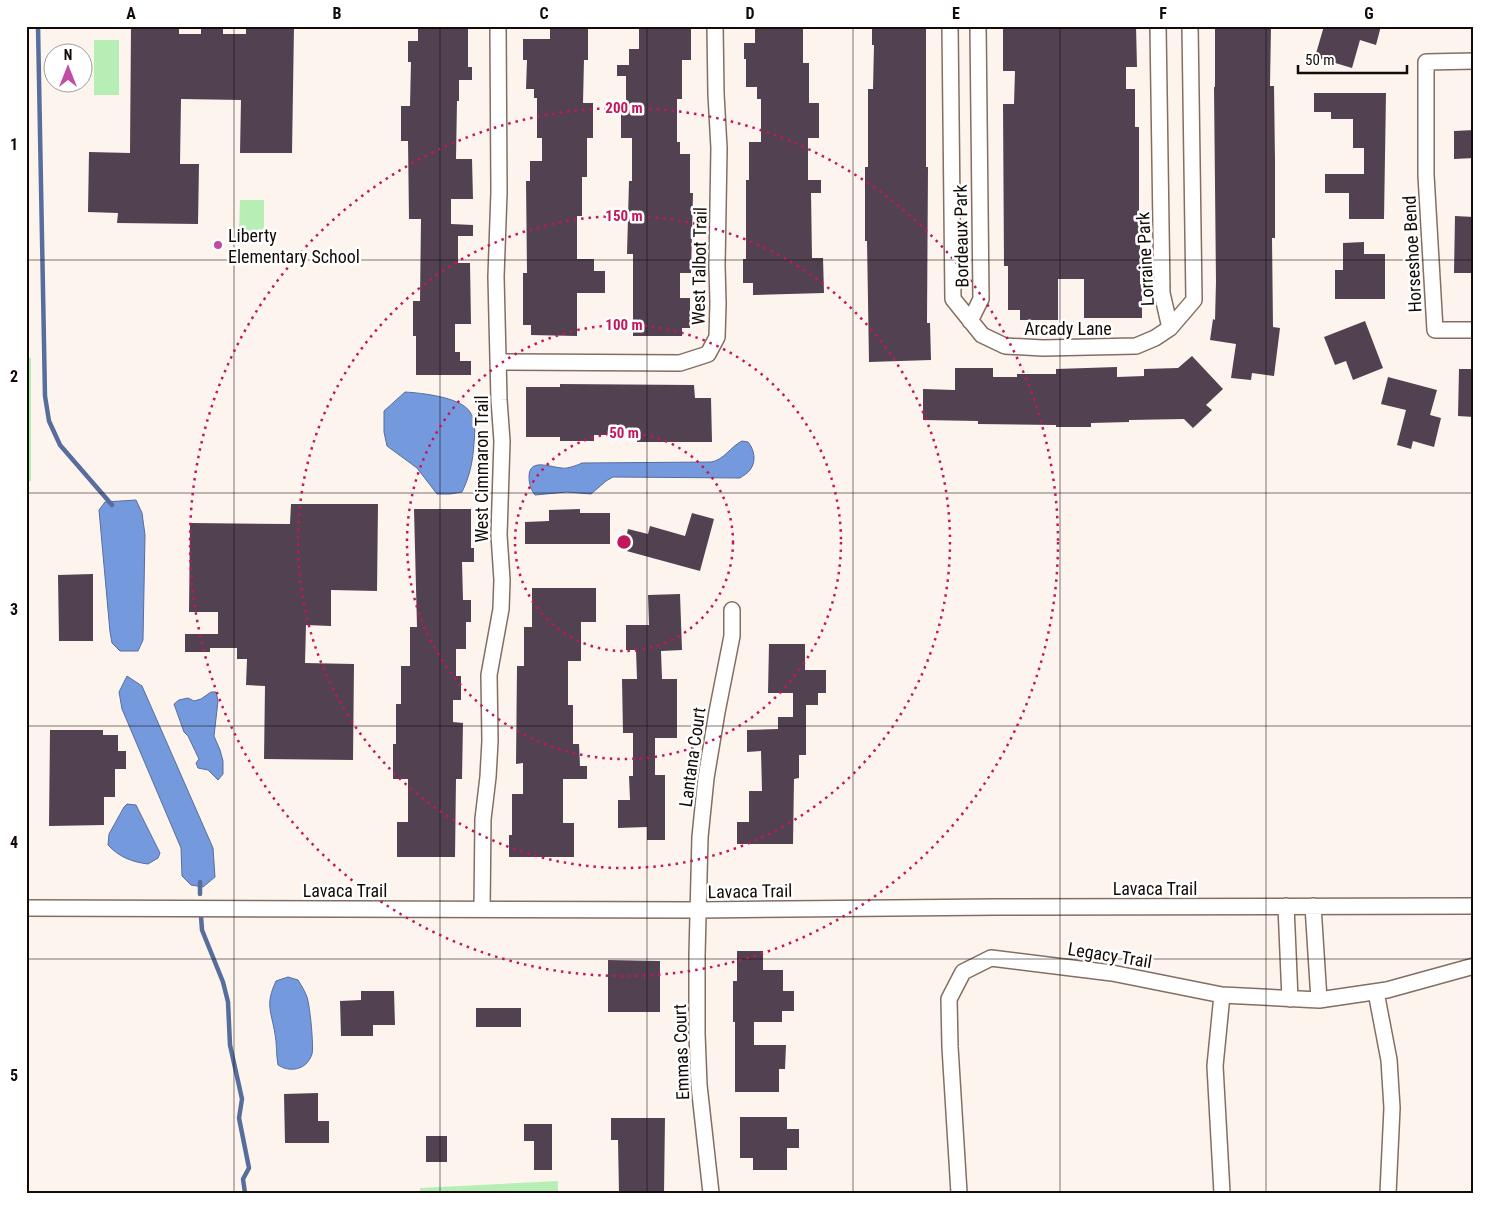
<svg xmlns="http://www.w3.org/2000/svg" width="1500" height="1219" viewBox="0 0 1500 1219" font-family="'Roboto Condensed',sans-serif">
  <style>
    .green { fill: #b7eeb6 }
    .water { fill: #7599dd; stroke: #576e9d }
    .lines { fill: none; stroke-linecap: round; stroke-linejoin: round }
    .stream { stroke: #576e9d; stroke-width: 4.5 }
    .building { fill: #524150 }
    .street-casing { stroke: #846e62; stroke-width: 18 }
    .street { stroke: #fff; stroke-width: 15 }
    .grid { fill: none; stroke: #120b07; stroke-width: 1; stroke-opacity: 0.55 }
    .ring { fill: none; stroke: #c2185b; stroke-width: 2.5; stroke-dasharray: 2.5 5 }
    .poi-dot { fill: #c14ca4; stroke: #fff; stroke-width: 2 }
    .labels { text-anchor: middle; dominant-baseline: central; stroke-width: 5; stroke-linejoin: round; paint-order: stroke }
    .poi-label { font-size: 18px; fill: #120b07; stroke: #fff; text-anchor: start }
    .street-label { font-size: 18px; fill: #120b07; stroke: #fff }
    .centre { fill: #c2185b; stroke: #fff; stroke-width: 2.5 }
    .ring-label { font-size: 15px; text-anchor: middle; font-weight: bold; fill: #c2185b; stroke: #fff; stroke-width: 5; stroke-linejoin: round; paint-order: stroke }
    .neatline { fill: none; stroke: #120b07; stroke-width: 2 }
    .grid-label { font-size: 16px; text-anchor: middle; font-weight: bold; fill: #120b07 }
  </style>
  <rect width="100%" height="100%" fill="#fef4ee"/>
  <path class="green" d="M94,40H119V95H94Z
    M240,200H264V234L239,233Z
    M26,358H31V481L26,482Z
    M558,1181V1193H420V1188Z"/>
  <path class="water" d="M405,392C421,393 461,397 470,412C476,422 475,432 474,443C473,460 470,476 462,492L450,494H437L417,468L387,446L384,432V411Z
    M742,441L748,442C754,449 757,461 750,470C748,473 743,476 740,478L613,477L606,481L591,494L567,492L535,495C531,490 529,484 529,477C529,455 555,470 567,468C572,467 578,465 582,463L711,462C724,460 730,447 742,441Z
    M136,500L142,513L145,535L143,640L138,651H120L112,643L110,632L99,510L105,502Z
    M127,676L142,686L213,848L215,877L203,887L191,885L182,876L181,848L122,709L119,692Z
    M211,692H216L218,701L214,736L220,750L223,761V774L218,780L208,770L198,768L196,763L199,759L188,736L184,732L174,704L179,700L188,698L194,701L201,699Z
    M127,804L136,805L160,853L158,858L148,864C132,862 119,857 108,845L109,834L124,807Z
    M288,977L298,980C301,985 305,991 307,997C310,1006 314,1047 312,1054C307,1070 290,1073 278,1065C276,1055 277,1044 275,1034C271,1010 265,1005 276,981Z"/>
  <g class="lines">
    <path class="stream" d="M38,26L45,396L49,421L60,445L112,505
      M200,882V894
      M201,916L202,930L223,982L228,1002L230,1045L242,1099L239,1118L249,1168L243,1179L245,1193"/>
  </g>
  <path class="building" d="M131,26H179V34H201V27H223V34H246V26H294L292,153H240L241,100L181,99L180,164H199L198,224L117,223L118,213L88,212L89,152L130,153Z
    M550,26H588V60H584L583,103H593V138H587V177H582V216H577V259H594V271H605V293H577V336L531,335V325H523V273H527L526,181H530V161H542V138H537V98H534V89H526L527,60H523V39H550Z
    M639,26H691V60H682V99H677V142H680V154H690V193H693L691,273H680V298H690V328H682V336H633V254H627L629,181H632V138H621V103H626V76H617V65H629V49H639Z
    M755,26H803V63H809V103H819V138H808V180H821V193H811L812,258H823L824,293L753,295V283H743V259H746V180H749V142H761V99H757V87H746V59H744V43H755Z
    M872,26H926V167H928L927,323H930L931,360L869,362L867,241H865V167H868V89H873L874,45H872Z
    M1003,26H1136L1137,67H1126V89H1135V127H1139V244H1140V284H1142V318H1084V279H1058V320H1020V310H1008V266H1004L1003,104H1014L1015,71H1003Z
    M1215,26H1271L1270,86H1274L1275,161V238H1272L1273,327L1280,328L1274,376L1252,373L1251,380L1231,378L1236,344L1210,340L1213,319L1215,320L1216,282L1214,87H1215Z
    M1324,26H1381L1376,45L1360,40L1352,68L1315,57Z
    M418,28H468V67H472V80H459V101H457L456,159H472L473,199H451V224L473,225V236H458V263H470L471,324H455V352H460V361H471V375H416V336H413V301H420L421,219H409L408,141H401V106H410L411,62H408V41H418Z
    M1314,93H1386L1384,219H1349V193H1325V174H1364V148H1353V119H1331V112H1314Z
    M1474,130V158L1454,159V131Z
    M1455,216L1474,217V273H1454Z
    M1364,242V254H1385V299H1335V270H1343V243Z
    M1365,321L1383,368L1353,380L1346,361L1335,365L1324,337Z
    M1192,356L1223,389L1206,405L1212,410L1193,428L1184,419L1129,420V422L1091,423V427H1056V425L978,424V421L923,420V389L955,390V368H993V377H1017V374H1056V369L1117,367V377L1144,376V369L1178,368Z
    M1459,369H1474V417L1458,416Z
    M1388,377L1437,390L1430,415L1441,418L1434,447L1413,441L1411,449L1397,445L1406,410L1381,404Z
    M560,384L694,385L695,398H711L712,442H637V435H594V441H560V437H526V387H560Z
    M291,504H378L377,591L331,590V626L306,625L305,663L354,664L353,760L264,759L265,686L246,685L247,659H237V648H210V652H185V634H218V612H189L190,523L290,524Z
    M414,509H471V548H474V562H462L463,600H471V622H466V649H456V676H461V700H453V722L463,723L462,779H456L455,857H397V822H408V779H393V744H396V704H401V666H410V627H417Z
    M580,509V513H610V544H525V522L549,521V510Z
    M692,513L714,519L700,571L623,550L628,529L648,534L650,526L685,536Z
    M93,574V641H59L58,575Z
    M532,588H596V622H581V661H568V705H573V744H579L580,766H587V779H563V823H574V857H509V835H512V794H523V763L516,764L517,666H524V627H532Z
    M680,594L682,650L661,651L662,679H677V738H655V775H665V840H647V827L618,828V800H630L629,776H633V733H623L622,679H637L636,650H626V625H649L648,595Z
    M769,644H805V670H826V693H818V705H806V755H799V778L794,779L793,844H737V822H749V791H762L761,751L747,752V730L778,729V717H793V693H768Z
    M50,730H103V735H118V751H126V769H115V797H104V825L49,826Z
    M737,951H763V970H783V991H794V1011H782V1022H754V1045H786L785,1069H779V1092H735V1022H733V981H737Z
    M608,960L660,961V1012H608Z
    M361,991H394L395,1025H373V1036H341L340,1001L361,1000Z
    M476,1008H521V1027H476Z
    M318,1093V1121H329V1143H285L284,1094Z
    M740,1117H787V1129H799V1148H787V1170H753V1158H740Z
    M611,1118H665L664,1193H619L618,1140H611Z
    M524,1124H552V1170H534V1141H524Z
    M426,1136H447V1162H426Z"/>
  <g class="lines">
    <g class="street-casing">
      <path id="street" d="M950,26L953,299L982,335L1005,346L1043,348L1136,346L1155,338L1170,328L1194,300L1190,26
        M1158,26L1162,293L1170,328
        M1474,61L1426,62V175L1435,330H1474
        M970,321L981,299L978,26
        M499,362L680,363L708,354L717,337L718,303L717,266L719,148L716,94L715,26
        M1286,906L1290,999
        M1313,906L1319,1000
        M26,908L698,910L996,907L1474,906
        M482,909L483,819L488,777L490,741L489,675L501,609L502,580L499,535L502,441L499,400L496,277L499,192L498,26
        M1376,992L1389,1060L1392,1108L1388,1193
        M711,1193L699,1085L697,1034V955L700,837L706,778L717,712L732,636V610
        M959,1193L950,1047L949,999L963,972L991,958L1112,973L1222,995L1319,1000L1387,990L1474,966
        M1222,1193L1215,1066L1222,995"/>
    </g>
    <use href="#street" class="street"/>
  </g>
  <path class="grid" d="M234,26V1193M440,26V1193M647,26V1193M853,26V1193M1060,26V1193M1266,26V1193M26,260H1474M26,493H1474M26,726H1474M26,959H1474"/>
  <g class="ring">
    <circle cx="624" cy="542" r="109"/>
    <circle cx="624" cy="542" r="217"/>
    <circle cx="624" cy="542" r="326"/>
    <circle cx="624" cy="542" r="434"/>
  </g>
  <circle class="poi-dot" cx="218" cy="245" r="5"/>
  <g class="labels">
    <g class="poi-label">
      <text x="228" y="235">Liberty<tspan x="228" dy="21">Elementary School</tspan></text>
    </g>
    <g class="street-label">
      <text transform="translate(961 236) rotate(-91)">Bordeaux Park</text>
      <text transform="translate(1412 254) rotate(-93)">Horseshoe Bend</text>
      <text transform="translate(1145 259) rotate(-93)">Lorraine Park</text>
      <text transform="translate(699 266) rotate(-89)">West Talbot Trail</text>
      <text x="1068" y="328">Arcady Lane</text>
      <text transform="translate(481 469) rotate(-90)">West Cimmaron Trail</text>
      <text transform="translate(692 757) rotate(-82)">Lantana Court</text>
      <text x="1155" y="888">Lavaca Trail</text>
      <text x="345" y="890">Lavaca Trail</text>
      <text transform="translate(750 891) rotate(-1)">Lavaca Trail</text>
      <text transform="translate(1110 955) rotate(9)">Legacy Trail</text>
      <text transform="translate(681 1052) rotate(-92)">Emmas Court</text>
    </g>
  </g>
  <circle cx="624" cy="542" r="8" class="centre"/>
  <g class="ring-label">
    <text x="624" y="113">200 m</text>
    <text x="624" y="221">150 m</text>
    <text x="624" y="330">100 m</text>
    <text x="624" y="438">50 m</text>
  </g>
  <rect width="1500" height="1219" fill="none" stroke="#ffffff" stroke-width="55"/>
  <g transform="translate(68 68)"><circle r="24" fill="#ffffff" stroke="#a09d9c"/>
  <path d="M0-4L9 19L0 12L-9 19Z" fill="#c14ca4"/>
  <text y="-8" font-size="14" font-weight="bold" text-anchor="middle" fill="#120b07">N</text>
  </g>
  <path d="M1298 65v8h109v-8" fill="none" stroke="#120b07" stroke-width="2.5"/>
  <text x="1305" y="65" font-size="15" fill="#120b07" stroke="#ffffff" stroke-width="4" paint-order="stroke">50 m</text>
  <rect x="28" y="28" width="1444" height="1164" class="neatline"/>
  <g class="grid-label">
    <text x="131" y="19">A</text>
    <text x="337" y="19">B</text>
    <text x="544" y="19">C</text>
    <text x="750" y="19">D</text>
    <text x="956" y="19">E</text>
    <text x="1163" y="19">F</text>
    <text x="1369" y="19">G</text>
    <text x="14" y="150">1</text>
    <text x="14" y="382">2</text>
    <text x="14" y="615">3</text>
    <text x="14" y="848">4</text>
    <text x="14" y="1081">5</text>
  </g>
</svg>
